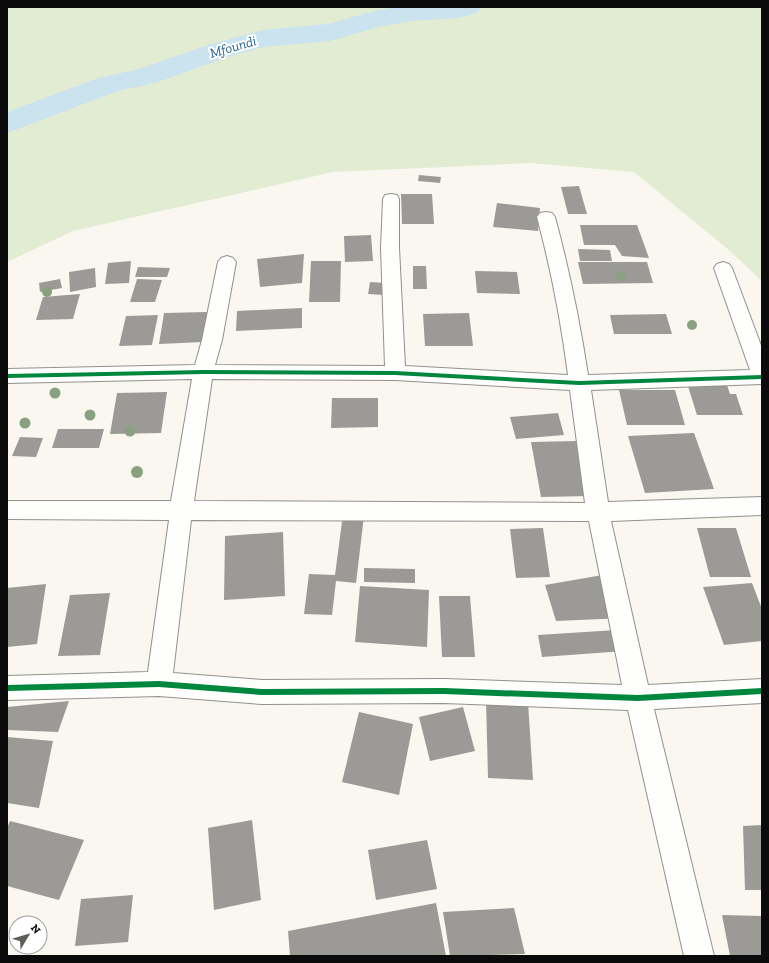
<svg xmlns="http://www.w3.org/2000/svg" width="769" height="963" viewBox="0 0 769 963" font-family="'Zilla Slab',serif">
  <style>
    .green { fill: #e2ecd2 }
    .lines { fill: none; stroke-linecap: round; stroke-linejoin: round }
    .river { fill: #cae3ef; fill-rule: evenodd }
    .building { fill: #9c9a96 }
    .minor-casing { stroke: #92918e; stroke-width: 2 }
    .minor { fill: #fefefd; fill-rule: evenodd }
    .cycleway-casing { stroke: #fff; stroke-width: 2 }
    .cycleway { fill: #00873e; fill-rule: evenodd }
    .tree { fill: #8aa17f }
    .labels { text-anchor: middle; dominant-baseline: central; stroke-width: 4; stroke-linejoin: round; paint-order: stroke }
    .far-water-label { font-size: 14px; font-style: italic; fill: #23618f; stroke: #fff }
  </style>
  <rect width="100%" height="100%" fill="#f9f7f0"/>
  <path class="green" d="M7,7H762V281L729,250L634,172L531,163L333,172L73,231L7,262Z"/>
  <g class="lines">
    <path class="river" d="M397,7H481L477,13L458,18L411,21L378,27L330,41L264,47L228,57L158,82L118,91L7,133V112L98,78L139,69L208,45L263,30L328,24L374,11Z"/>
  </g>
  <path class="building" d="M419,175L441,177L440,183L418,181Z
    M579,186L587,214H568L561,187Z
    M401,194H432L434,224H402Z
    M497,203L540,208L538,231L493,227Z
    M580,225H637L649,258L622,256L615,245H584Z
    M371,235L373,261L345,262L344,236Z
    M578,249L610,250L612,261H580Z
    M304,254L302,283L260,287L257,259Z
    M131,261L129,283L105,284L108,263Z
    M311,261H341L340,302H309Z
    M578,262H647L653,283L583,284Z
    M413,266H426L427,289H413Z
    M138,267L170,268L167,277H135Z
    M95,268L96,287L70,292L69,272Z
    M475,271L517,272L520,294L477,293Z
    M60,279L62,288L40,292L39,283Z
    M137,279L162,280L155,302H130Z
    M370,282L385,283L384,295L368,294Z
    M80,294L73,319L36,320L43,297Z
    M302,308V328L236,331L237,311Z
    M207,312L203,342L159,344L164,313Z
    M469,313L473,346H425L423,314Z
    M666,314L672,334H614L610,315Z
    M158,315L152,345L119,346L126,316Z
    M726,382L730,394H736L743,415H697L687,383Z
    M619,390H675L685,425H627Z
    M167,392L161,433L110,434L117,393Z
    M332,398H378V427L331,428Z
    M558,413L564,435L516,439L510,417Z
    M58,429H104L99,448H52Z
    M694,433L714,489L645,493L628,436Z
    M20,437L43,438L36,457L12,456Z
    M577,441L590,496L541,497L531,442Z
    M343,514L364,516L356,583L336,581L332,615L304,614L309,574L335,575Z
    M543,528L550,577L516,578L510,529Z
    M697,528H736L751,577H710Z
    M283,532L285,596L224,600L225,536Z
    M364,568L415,569V583L364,582Z
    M614,573L625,618L556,621L545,585Z
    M752,583L762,609V641L724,645L703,587Z
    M46,584L37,644L7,647V588Z
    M360,586L429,590L427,647L355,642Z
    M110,593L100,655L58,656L70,595Z
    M439,596H470L475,657H442Z
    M632,629L638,650L542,657L538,635Z
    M486,700L528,702L533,780L488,778Z
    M69,701L58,732L7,730V707Z
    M463,707L475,751L430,761L419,717Z
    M359,712L413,724L399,795L342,782Z
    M7,737L53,741L39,808L7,803Z
    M252,820L261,900L214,910L208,828Z
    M10,821L84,840L59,900L7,886V828Z
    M762,825V890H745L743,826Z
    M427,840L437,889L376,900L368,850Z
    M133,895L128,942L75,946L81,899Z
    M436,903L446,956H290L288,931Z
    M514,908L525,954L450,956L443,912Z
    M722,915L762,916V956H730Z"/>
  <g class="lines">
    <g class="minor-casing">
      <path id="minor" d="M391,194L397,195L399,199V248L405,366L568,375C561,321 551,269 537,217L540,213L546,212L552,213L555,217C569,269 580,322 588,375L750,370L714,268L717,264L723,262L729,264L732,268L762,348V384L591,390L608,502L762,497V515L611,521L648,685L762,679V703L654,709L714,956H684L628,710L444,703L262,704L159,696L7,700V676L148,672L169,520L7,519V501H171L192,379L7,383V369L195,365L202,340L218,262L221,258L227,256L233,258L236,262L222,340L215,365L385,366L381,248L383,199L385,195ZM212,379L395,380L570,390L585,503L194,501ZM191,520L589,521L622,685L444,679L262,680L173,673Z"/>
    </g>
    <use href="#minor" class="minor"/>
    <g class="cycleway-casing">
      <path id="cycleway" d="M203,370L395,371L579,381L762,375V379L579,385L395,375L203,374L7,378V374Z
        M159,681L262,689L444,688L638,695L762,688V694L638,701L444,694L262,695L159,687L7,691V685Z"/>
    </g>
    <use href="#cycleway" class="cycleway"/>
  </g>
  <g class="tree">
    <circle cx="621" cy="276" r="5"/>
    <circle cx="47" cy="292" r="5"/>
    <circle cx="692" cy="325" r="5"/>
    <circle cx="55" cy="393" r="5.5"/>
    <circle cx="90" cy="415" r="5.5"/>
    <circle cx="25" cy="423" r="5.5"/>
    <circle cx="130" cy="431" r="5.5"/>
    <circle cx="137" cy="472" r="6"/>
  </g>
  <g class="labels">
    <g class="far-water-label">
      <text transform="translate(233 47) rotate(-16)">Mfoundi</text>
    </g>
  </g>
  <rect width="769" height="963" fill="none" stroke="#0b0b0b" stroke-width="16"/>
  <g transform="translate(28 935) rotate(52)"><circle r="19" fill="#ffffff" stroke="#9d9d9d"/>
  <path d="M0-3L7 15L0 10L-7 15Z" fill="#5e5e5b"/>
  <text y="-6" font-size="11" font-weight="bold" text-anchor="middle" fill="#0b0b0b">N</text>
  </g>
</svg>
